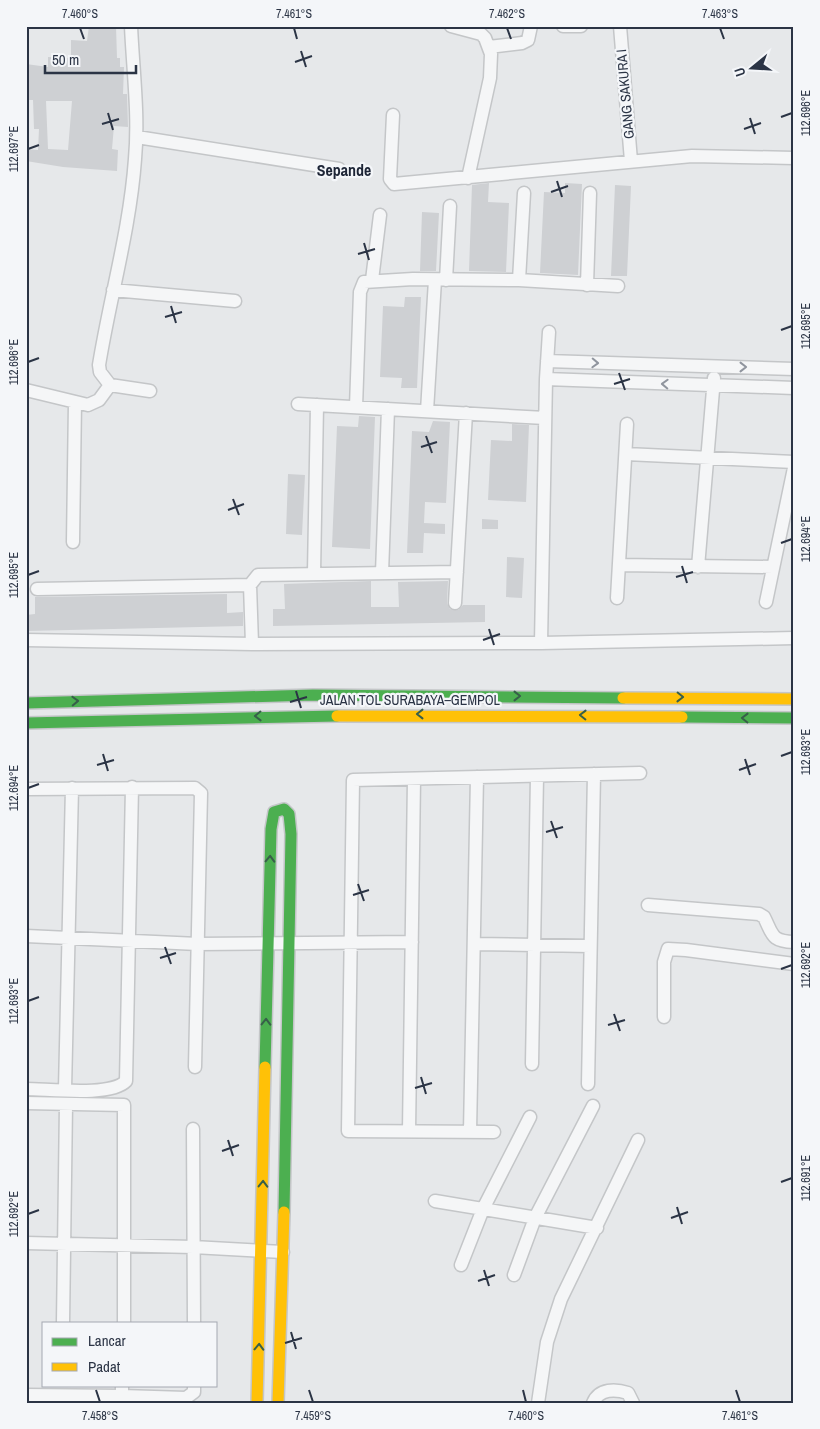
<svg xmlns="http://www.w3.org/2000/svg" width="820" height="1429" viewBox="0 0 820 1429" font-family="'Archivo Narrow',sans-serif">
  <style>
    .building { fill: #ced0d3; fill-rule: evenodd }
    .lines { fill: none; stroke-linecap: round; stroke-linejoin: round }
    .street-casing { stroke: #c4c6c8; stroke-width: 15 }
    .fast-casing { stroke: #c4c6c8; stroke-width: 14 }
    .slow-casing { stroke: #c4c6c8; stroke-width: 14 }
    .street { stroke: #f5f6f7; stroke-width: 12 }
    .fast { stroke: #4caf50; stroke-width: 11 }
    .slow { stroke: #ffc107; stroke-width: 11 }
    .oneway { stroke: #90959e }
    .oneway2 { stroke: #375f49 }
    .ticks { fill: none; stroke: #2b3445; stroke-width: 2 }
    .labels { text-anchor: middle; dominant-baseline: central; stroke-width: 4.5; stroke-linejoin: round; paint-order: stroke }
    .street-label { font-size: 14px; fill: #2b3445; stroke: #f4f6f9 }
    .quarter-label { font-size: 16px; font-weight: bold; fill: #1d2536; stroke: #f4f6f9 }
    .neatline { fill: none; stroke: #2b3445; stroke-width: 2 }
    .ticks-label { font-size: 12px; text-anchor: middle; fill: #2b3445 }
  </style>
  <rect width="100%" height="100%" fill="#e6e8ea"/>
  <path class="building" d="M89,26H116L117,58H120V67H124L123,94H127L128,127L114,126L112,149L118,150L117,171L63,167L26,161V149L38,150L39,129H34L33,100H26V64L48,67V57L71,58V40L87,41ZM46,101H72L68,150L48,149Z
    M489,183L488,202L509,203L506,272L469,271L472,185Z
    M565,183L582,184L578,275L540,273L544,192L565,193Z
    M615,185L631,186L627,276H611Z
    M422,212L439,213L436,271H420Z
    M405,297H421L417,388H401L402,378L380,377L383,306L404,307Z
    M359,416L375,417L370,549L332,547L337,426L358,427Z
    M433,421L450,422L446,503L425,502L424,523L445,524V534L424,533L423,553H407L412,431L429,432Z
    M512,424L529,425L526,502L488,500L491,440L512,441Z
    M288,474L305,475L302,535L286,534Z
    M482,519L498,520V529H482Z
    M507,557L524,558L522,598L506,597Z
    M371,581V607H399L398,582L448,581L447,603L450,609L458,610L463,605H485V622L273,626V609H285L284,584Z
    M227,594V613L243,612V626L26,631V615L35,614V597Z"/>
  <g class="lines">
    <g class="street-casing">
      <path id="street" d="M131,26C133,71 139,115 135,159C130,229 110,297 99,365L100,372L110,385L150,391
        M451,26L481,34L485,38L491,54L490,78L468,178
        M563,26H581
        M620,26L631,161
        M489,47L522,43L528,40L531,26
        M393,115L390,179L394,184L692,156L794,158
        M137,137L339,169
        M372,280L380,215
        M446,280L450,206
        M519,280L524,193
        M587,285L590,193
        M113,290L235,301
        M547,361L794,369
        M546,379L794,388
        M26,390L88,405L99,400L110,385
        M298,404L545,418
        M356,407L360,292L364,282L413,279L519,280L618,286
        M427,411L435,280
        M626,454L794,462
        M73,542L75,402
        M619,565L773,567
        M698,567L714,378
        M314,573L317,405
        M382,573L388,409
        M37,589L250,585
        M617,598L627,424
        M766,602L794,468
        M455,603L466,413
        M26,640L252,644L541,643L794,638
        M541,643L546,379L549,332
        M252,644L250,585L258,575L457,572
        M26,789L195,788L201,793L195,1067
        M648,905L759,914L764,917C773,935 771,941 794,942
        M26,936L198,944L412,942
        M474,944L590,946
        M664,1017V962L668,949L686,950L794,964
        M532,1064L537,776
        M588,1084L594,774
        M26,1089C49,1089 111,1097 126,1081L132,787
        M65,1089L72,788
        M26,1103L124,1105V1323
        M193,1129L194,1323
        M409,1131L414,779
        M470,1132L477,777
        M494,1132L348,1131L353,780L640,773
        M435,1201L597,1228
        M26,1243L193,1247L283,1252
        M461,1265L483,1209L530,1117
        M514,1275L535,1218L593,1106
        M63,1323L66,1104
        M122,1385V1396L186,1398L194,1392V1385
        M26,1395L122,1396
        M538,1403L547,1342L561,1299L638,1140
        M593,1403C599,1388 616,1389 628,1393L633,1403"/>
    </g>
    <g class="fast-casing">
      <path id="fast" d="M26,703L313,695L623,698
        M682,717L794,718
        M26,723L337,716
        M265,1067L271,829L274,812L284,809L289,814L291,834L284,1212"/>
    </g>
    <g class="slow-casing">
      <path id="slow" d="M623,698L794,699
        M337,716L682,717
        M257,1403L265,1067
        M278,1403L284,1212"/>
    </g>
    <use href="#street" class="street"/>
    <use href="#fast" class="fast"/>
    <use href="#slow" class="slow"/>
  </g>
  <defs><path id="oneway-chevron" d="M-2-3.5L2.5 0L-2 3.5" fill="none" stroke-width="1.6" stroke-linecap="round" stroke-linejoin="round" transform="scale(1.25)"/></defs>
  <g class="oneway">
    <use href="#oneway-chevron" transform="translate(595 363) rotate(2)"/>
    <use href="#oneway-chevron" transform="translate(743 367)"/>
    <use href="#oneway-chevron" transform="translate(665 384) rotate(-178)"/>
  </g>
  <g class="oneway2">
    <use href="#oneway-chevron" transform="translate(517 696)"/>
    <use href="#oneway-chevron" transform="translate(680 697) rotate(1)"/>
    <use href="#oneway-chevron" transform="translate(75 701) rotate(-2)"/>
    <use href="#oneway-chevron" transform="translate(420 714) rotate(180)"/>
    <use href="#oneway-chevron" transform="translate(583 715) rotate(-179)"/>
    <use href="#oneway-chevron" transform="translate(258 716) rotate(179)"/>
    <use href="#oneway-chevron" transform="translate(745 718) rotate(-179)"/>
    <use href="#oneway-chevron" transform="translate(270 859) rotate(-88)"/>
    <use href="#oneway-chevron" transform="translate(266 1022) rotate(-89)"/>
    <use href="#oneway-chevron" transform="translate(263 1184) rotate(-89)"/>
    <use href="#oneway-chevron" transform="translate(259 1347) rotate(-88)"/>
  </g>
  <path class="ticks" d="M80,28L84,39M294,28L297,39M507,28L511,39M720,28L724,39M301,51L306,67M295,62L312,56M108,113L113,130M781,117L792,113M750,118L755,134M102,124L119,119M744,129L761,123M28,149L39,145M557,181L562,197M551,192L568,186M364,243L369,260M358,254L375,249M171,306L176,323M165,317L182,312M781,330L792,326M28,362L39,358M619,373L625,390M614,384L630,379M426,436L432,453M421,447L437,442M233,499L239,515M228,510L244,504M781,543L792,539M682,566L687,583M28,575L39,571M676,577L693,572M489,629L494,645M483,640L500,634M296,691L301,708M290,702L307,697M103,754L108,771M781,756L792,752M745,759L750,775M97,765L114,760M739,770L756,764M28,788L39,784M551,821L557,838M546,832L563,827M358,884L364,901M353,895L369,890M165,947L171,964M160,958L176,953M781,969L792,965M28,1001L39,997M614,1014L620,1031M608,1025L625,1020M421,1077L426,1094M415,1088L432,1083M228,1140L233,1156M222,1151L239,1145M781,1182L792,1178M677,1207L682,1224M28,1214L39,1210M671,1218L688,1212M484,1270L489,1286M478,1281L495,1275M291,1332L296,1349M285,1343L302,1338M96,1390L100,1402M309,1390L313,1402M523,1390L526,1402M736,1390L740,1402"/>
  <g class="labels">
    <g class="street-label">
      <text transform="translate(625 94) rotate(-95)">GANG SAKURA I</text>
      <text x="410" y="700">JALAN TOL SURABAYA–GEMPOL</text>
    </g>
    <g class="quarter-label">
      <text x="344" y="170">Sepande</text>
    </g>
  </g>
  <rect width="820" height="1429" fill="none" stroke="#f4f6f9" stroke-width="55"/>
  <rect x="42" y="1322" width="175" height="65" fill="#f4f6f9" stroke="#a4a8b1"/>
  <rect x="52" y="1338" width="25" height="8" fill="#4caf50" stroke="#a4a8b1"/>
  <text x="88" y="1346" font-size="15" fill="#2b3445">Lancar</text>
  <rect x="52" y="1363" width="25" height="8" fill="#ffc107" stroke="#a4a8b1"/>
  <text x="88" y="1372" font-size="15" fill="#2b3445">Padat</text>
  <g transform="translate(752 68) rotate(252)" stroke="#f4f6f9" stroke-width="4" paint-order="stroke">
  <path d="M0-4L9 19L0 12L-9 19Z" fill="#2b3445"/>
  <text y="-8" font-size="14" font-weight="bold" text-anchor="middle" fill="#2b3445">U</text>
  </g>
  <path d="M45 65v8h91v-8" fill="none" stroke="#2b3445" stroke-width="2.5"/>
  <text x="52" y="65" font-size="15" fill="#2b3445" stroke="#f4f6f9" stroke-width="4" paint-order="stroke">50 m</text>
  <rect x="28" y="28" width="764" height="1374" class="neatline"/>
  <g class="ticks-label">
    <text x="80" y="18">7.460°S</text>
    <text x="294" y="18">7.461°S</text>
    <text x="507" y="18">7.462°S</text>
    <text x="720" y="18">7.463°S</text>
    <text transform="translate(806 113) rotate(-90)" y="4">112.696°E</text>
    <text transform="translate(14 149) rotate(-90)" y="4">112.697°E</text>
    <text transform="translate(806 326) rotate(-90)" y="4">112.695°E</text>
    <text transform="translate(14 362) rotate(-90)" y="4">112.696°E</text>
    <text transform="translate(806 539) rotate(-90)" y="4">112.694°E</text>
    <text transform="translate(14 575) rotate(-90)" y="4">112.695°E</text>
    <text transform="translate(806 752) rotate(-90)" y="4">112.693°E</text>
    <text transform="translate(14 788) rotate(-90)" y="4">112.694°E</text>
    <text transform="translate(806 965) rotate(-90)" y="4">112.692°E</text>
    <text transform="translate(14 1001) rotate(-90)" y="4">112.693°E</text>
    <text transform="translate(806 1178) rotate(-90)" y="4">112.691°E</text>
    <text transform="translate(14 1214) rotate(-90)" y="4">112.692°E</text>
    <text x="100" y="1420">7.458°S</text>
    <text x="313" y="1420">7.459°S</text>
    <text x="526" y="1420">7.460°S</text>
    <text x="740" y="1420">7.461°S</text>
  </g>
</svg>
